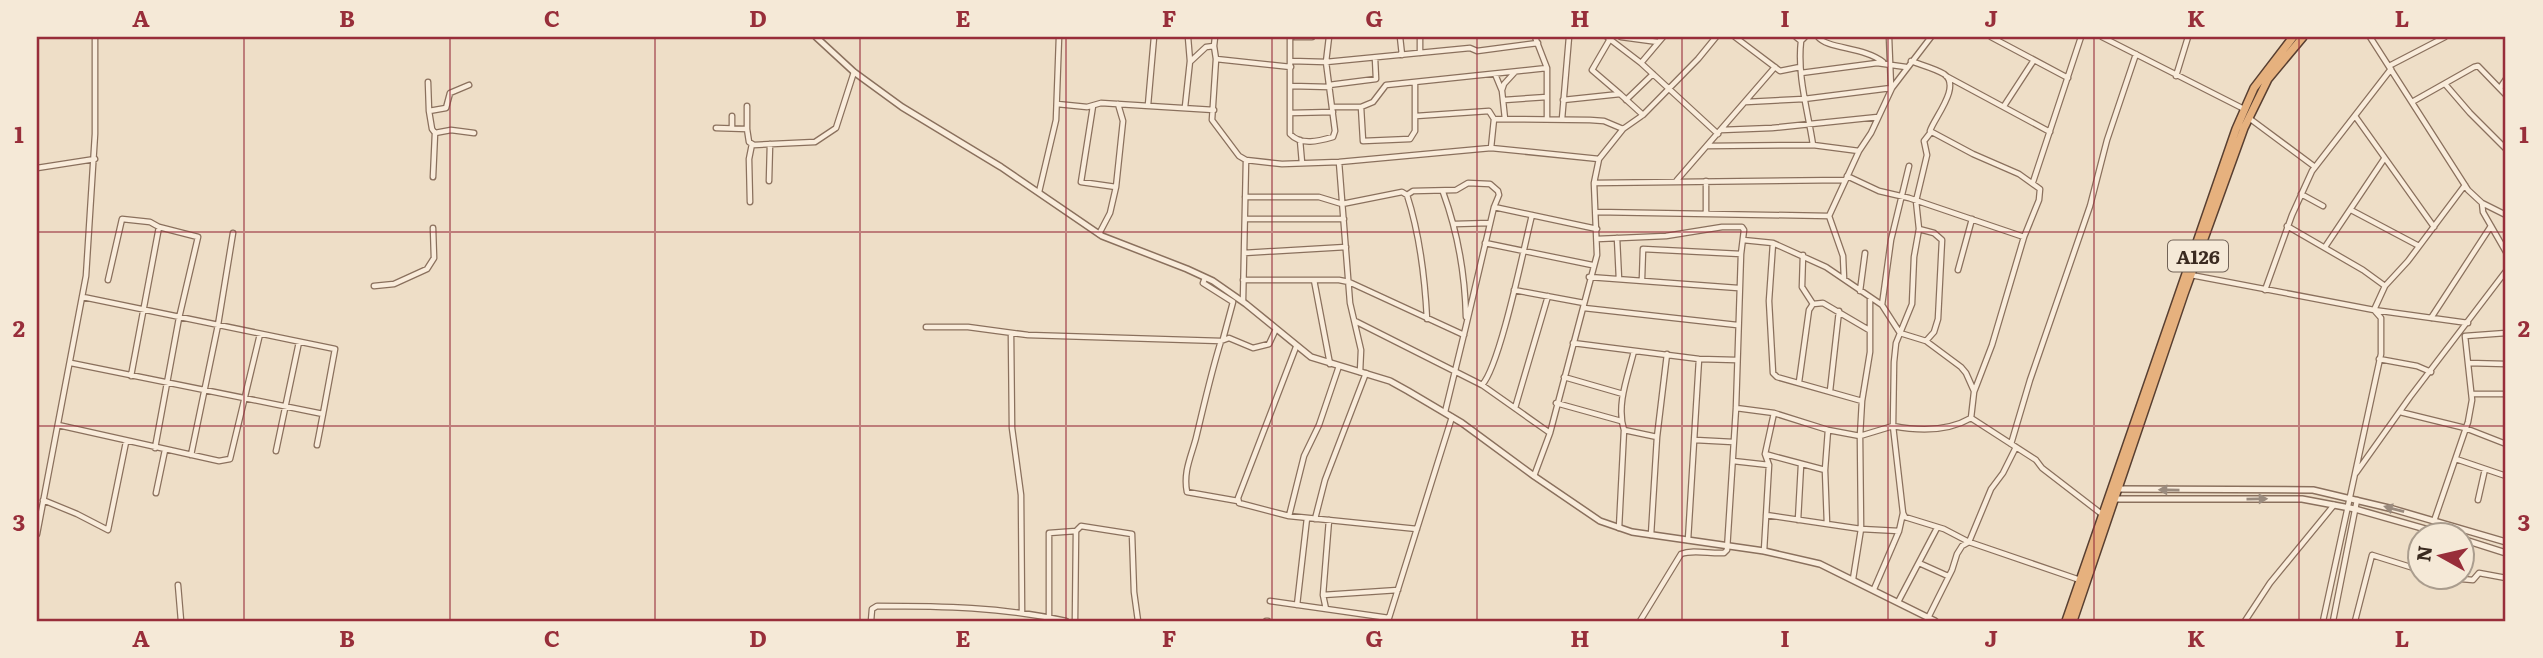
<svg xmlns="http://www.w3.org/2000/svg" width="2543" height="658" viewBox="0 0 2543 658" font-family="Literata,serif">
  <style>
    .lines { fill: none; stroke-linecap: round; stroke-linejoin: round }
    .minor-casing { stroke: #8a705d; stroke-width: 7 }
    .tertiary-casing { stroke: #8a705d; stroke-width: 8 }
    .trunk-casing { stroke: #583f31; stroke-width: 10 }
    .minor { stroke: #f9ecdb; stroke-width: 4.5 }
    .tertiary { stroke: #f9ecdb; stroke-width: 5 }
    .trunk { stroke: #e6b17e; stroke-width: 7 }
    .oneway { fill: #9a8b7e }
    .grid { fill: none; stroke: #982e3a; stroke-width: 2; stroke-opacity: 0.55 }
    .labels { text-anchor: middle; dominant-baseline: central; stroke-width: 6; stroke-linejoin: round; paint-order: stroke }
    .shield { fill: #f5e9d7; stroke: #726357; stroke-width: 2 }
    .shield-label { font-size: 19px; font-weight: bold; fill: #3a2a20 }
    .neatline { fill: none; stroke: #982e3a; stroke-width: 2.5 }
    .grid-label { font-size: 23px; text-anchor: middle; font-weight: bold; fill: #982e3a }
  </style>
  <rect width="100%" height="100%" fill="#eedec7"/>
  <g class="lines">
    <g class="minor-casing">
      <path id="minor" d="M1290,37V134C1301,146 1319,141 1333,137L1335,131L1326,62L1329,37
        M1295,37H1312
        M1400,37L1402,55
        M1420,37V53
        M1535,37L1547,68V118
        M1607,37L1641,63L1718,134
        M1621,37L1658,42
        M1735,37L1780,71L1800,67
        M1796,37L1801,41
        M1805,37L1801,41C1797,76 1808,111 1813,145
        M1818,37C1827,49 1865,47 1883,62
        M1889,37L1891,87
        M1991,37L2068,78
        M2102,37L2244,109
        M2370,37L2468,190L2482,203L2506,215
        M1610,39L1592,70L1620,94
        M1214,46L1216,59L1212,120L1239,156L1246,160L1282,164L1339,162L1491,148L1599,159
        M1216,59L1291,67
        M1191,61L1206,47L1214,46L1215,37
        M1291,61L1326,62L1470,48L1477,51L1538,43
        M1911,61C1921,65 1934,68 1944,74C1962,86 1934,118 1930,131L1973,154L2019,174L2040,189L2039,200L2024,237L1992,345L1974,392L1971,418C1947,432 1919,431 1893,426L1894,362L1896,343L1912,304L1914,257L1919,229L1916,201L1927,155L1924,141L1931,132
        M1641,63L1663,37
        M2389,66L2445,37
        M1801,73L1877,63L1906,67
        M1495,74L1502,91L1505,119
        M1946,76L2050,132
        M2176,76L2188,37
        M428,82L429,111
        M2445,84L2470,113L2506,149
        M1329,85L1376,79L1375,58
        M1291,86L1330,87
        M2500,88L2506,79
        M1502,90L1504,84L1515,72
        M1504,100L1547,97
        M1563,100L1620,94L1643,115
        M1626,100L1653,74
        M1746,102L1804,99L1891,88
        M2412,102L2474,67L2478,66L2506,95
        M1057,104L1087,107L1101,103L1214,110
        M1148,105L1154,37
        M1093,106L1081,182L1116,187
        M2004,106L2034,60
        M1185,107L1190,61L1188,37
        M1332,107H1361L1373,102L1386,85L1547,68
        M1361,107L1363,141L1410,139L1415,131V82
        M1290,113L1333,112
        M732,116V128
        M1416,116L1489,111L1494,119L1491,148
        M2355,116L2434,227
        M2249,118L2315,167
        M1494,119L1590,120L1604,121L1623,129
        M1562,119L1569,37
        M716,128L747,129L749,142L754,145L815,142L836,128L854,72
        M747,129V106
        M1721,130L1772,128L1878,117
        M435,133L432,129L429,111L446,108L450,93L469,85
        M1300,140L1302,163
        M1707,146L1813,145L1859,151
        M1339,162L1350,303L1361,350L1360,372
        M37,168L95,159
        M1847,176L1879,191L1909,198L2024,237
        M433,177L435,133L451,130L474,133
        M1677,180L1775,67
        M769,181L770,144
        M2033,182L2081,37
        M1594,183L1845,180
        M1039,192L1056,120L1059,37
        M1443,192C1458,233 1465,274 1466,317
        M2301,194L2323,206
        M1407,195L1413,191L1456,190L1468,183L1490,184L1498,191L1499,195L1494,207L1466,326
        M1245,197H1319L1342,204L1402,192L1407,195C1419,232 1425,280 1427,319
        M750,202L749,159L752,144
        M2482,203L2483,212L2506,252
        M1494,207L1597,229
        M2351,210L2419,246
        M1596,212L1829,216
        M1706,214V181
        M1245,219H1344
        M1455,224L1490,223
        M2287,226L2363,270L2385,286
        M1919,229L1934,233L1942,240L1938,319L1934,332L1926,341
        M1099,234L1110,213L1116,187L1123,121L1118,104
        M1617,238L1619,279
        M1597,239L1666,236L1722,227H1742L1744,230L1741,254
        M1743,240L1773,243L1826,267L1882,305L1900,333L1926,341L1961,367L1966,373L1974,391
        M1485,243L1592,265
        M1773,243L1769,301L1773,373L1777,377L1862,401
        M2325,247L2384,159
        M1244,253L1346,247
        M1803,255L1802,287L1813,304
        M1958,270L1972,219
        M2191,275L2374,310L2468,323
        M1589,277L1738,288
        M1205,278L1203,283L1233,302L1223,339
        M1844,279L1843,256L1829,216L1859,151L1871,133L1892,88L1931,37
        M108,280L122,219L150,222L159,227L198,237L179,318L155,448
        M1243,280H1339L1349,282L1464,335
        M1314,280L1330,364
        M374,286L394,284L427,269L434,258L433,228
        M1514,290L1584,303
        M2265,290L2292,215L2312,171L2391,69
        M1860,291L1865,253
        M1870,299V352L1862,401L1860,436L1893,426L1903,513L1899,531L1874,589
        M1243,301L1246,160
        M1813,304L1823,303L1869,330
        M1882,305L1891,240L1909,166
        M1584,308L1737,325
        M2374,310L2385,286L2408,261L2465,185
        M2431,318L2491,226
        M1355,321L1482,385L1550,433
        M926,327H968L1028,335L1221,341L1229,338L1253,348L1269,344L1276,329
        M1011,334L1012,428L1021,495L1022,612
        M2465,336L2506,333
        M1221,341C1211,373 1204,405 1196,438C1191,457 1183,472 1187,492L1238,501
        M1573,343L1699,359L1736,360
        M1296,347L1238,498L1239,503L1289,516L1417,529
        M1634,351C1628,376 1616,405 1624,430L1657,437
        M2379,359L2417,366L2431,372
        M71,363L323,414L335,349L83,297
        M2468,363L2506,364
        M131,376L159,227
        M1564,377L1623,394
        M1799,382L1809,310L1813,304
        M1482,385C1500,366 1524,247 1532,215
        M1830,391L1839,311
        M2472,394H2506
        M1556,403L1621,421
        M1515,408L1548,296
        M1736,408L1774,413L1828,430L1860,436L1861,529L1853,579
        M1445,412L1466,326
        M2400,412L2465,428L2506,444
        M1971,418L2036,460L2042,468L2103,515
        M58,425L219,461L230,459L260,334
        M1695,440L1733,442
        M2011,444L2030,380L2090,206L2107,140L2136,54
        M317,445L323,414
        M276,451L299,342
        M1765,454L1825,470
        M191,455L218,325L233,233
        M2456,459L2506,476
        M1733,461L1769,465
        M2356,473L2410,397L2506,271
        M1534,476L1550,433L1597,255L1594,183L1599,159L1623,129L1643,115L1698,59L1716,37
        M156,493L165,450
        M43,500L77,514L108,530L126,442
        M2478,500L2485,469
        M1903,513L1905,517L1944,529L1969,542L2080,580
        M1766,515L1861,529L1899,531
        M1289,516L1304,456L1319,425L1339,366
        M1315,519L1325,480L1366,373
        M1798,520L1801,465
        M2434,521L2468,422L2472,400L2465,336
        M1827,524L1825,470L1828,430
        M1619,528L1624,430
        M37,534L86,276L95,134V37
        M1651,535L1657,437L1667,354
        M1688,540L1699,359
        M1764,551L1769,465L1765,454L1774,413
        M1919,563L1948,576
        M2450,578L2473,580L2479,573L2506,578
        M178,585L181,621
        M1323,595L1398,590
        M1270,601L1389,618
        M1898,602L1937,528
        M1297,605L1307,518
        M1326,609L1323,595L1329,520
        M1928,618L1952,570L1957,554L1962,546L1969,542L1991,489L2003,473L2016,447
        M871,621L872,609L877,606C941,606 1003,607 1066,621
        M1049,621V533L1076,531L1081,526L1132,534L1134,592L1138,621
        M1075,621L1076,531
        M1266,621H1268
        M1388,621L1452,417
        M1640,621L1681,554C1693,549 1710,554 1724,553L1727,550L1736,408L1741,254L1643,249L1642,279
        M2245,621L2270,583L2334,505
        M2323,621L2381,354V318L2374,310
        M2333,621L2357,500
        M2355,621L2372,555L2420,570"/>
    </g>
    <g class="tertiary-casing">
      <path id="tertiary" d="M816,37L854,72L902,107L1001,167L1102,236L1187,269L1213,281L1246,304L1311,357L1390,381L1408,391L1462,423L1534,476L1600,521L1632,532L1764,551L1820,564L1935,621
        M2118,489L2313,490L2393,509L2506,542
        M2111,499H2302L2355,509L2450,536
        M2462,539L2506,553"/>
    </g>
    <g class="trunk-casing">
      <path id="trunk" d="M2066,621L2236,129L2254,88L2293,37
        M2073,621L2184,294L2244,128L2268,79L2303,37"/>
    </g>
    <use href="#minor" class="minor"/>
    <use href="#tertiary" class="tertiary"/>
    <use href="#trunk" class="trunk"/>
  </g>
  <defs><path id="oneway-solid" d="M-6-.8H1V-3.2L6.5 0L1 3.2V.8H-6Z" transform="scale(1.75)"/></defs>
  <g class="oneway">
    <use href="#oneway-solid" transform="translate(2169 490) rotate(-179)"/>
    <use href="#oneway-solid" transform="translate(2257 499) rotate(-1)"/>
    <use href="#oneway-solid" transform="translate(2394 509) rotate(-165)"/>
  </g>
  <path class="grid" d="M244,37V621M450,37V621M655,37V621M860,37V621M1066,37V621M1272,37V621M1477,37V621M1682,37V621M1888,37V621M2094,37V621M2299,37V621M37,232H2506M37,426H2506"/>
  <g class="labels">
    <rect class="shield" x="2168" y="240.5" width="60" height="31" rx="5"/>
    <g class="shield-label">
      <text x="2198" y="256">A126</text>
    </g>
  </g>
  <rect width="2543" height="658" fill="none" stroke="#f5e9d7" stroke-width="77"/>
  <g transform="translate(2441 556) rotate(278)"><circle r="33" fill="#f5e9d7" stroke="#aa9d8e" stroke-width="2"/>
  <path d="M0-5L12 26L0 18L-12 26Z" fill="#982e3a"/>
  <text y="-10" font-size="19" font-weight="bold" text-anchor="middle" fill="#3a2a20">N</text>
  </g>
  <rect x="38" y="38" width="2466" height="582" class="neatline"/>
  <g class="grid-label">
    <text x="141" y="27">A</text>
    <text x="347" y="27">B</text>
    <text x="552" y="27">C</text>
    <text x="758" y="27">D</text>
    <text x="963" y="27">E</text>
    <text x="1169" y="27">F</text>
    <text x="1374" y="27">G</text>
    <text x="1580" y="27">H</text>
    <text x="1785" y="27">I</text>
    <text x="1991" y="27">J</text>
    <text x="2196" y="27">K</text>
    <text x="2402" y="27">L</text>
    <text x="19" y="143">1</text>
    <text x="2524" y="143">1</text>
    <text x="19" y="337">2</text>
    <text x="2524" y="337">2</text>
    <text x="19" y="531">3</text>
    <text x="2524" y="531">3</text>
    <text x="141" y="647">A</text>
    <text x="347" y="647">B</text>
    <text x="552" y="647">C</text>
    <text x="758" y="647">D</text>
    <text x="963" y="647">E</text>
    <text x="1169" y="647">F</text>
    <text x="1374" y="647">G</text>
    <text x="1580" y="647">H</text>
    <text x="1785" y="647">I</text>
    <text x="1991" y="647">J</text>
    <text x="2196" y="647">K</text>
    <text x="2402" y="647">L</text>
  </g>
</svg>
